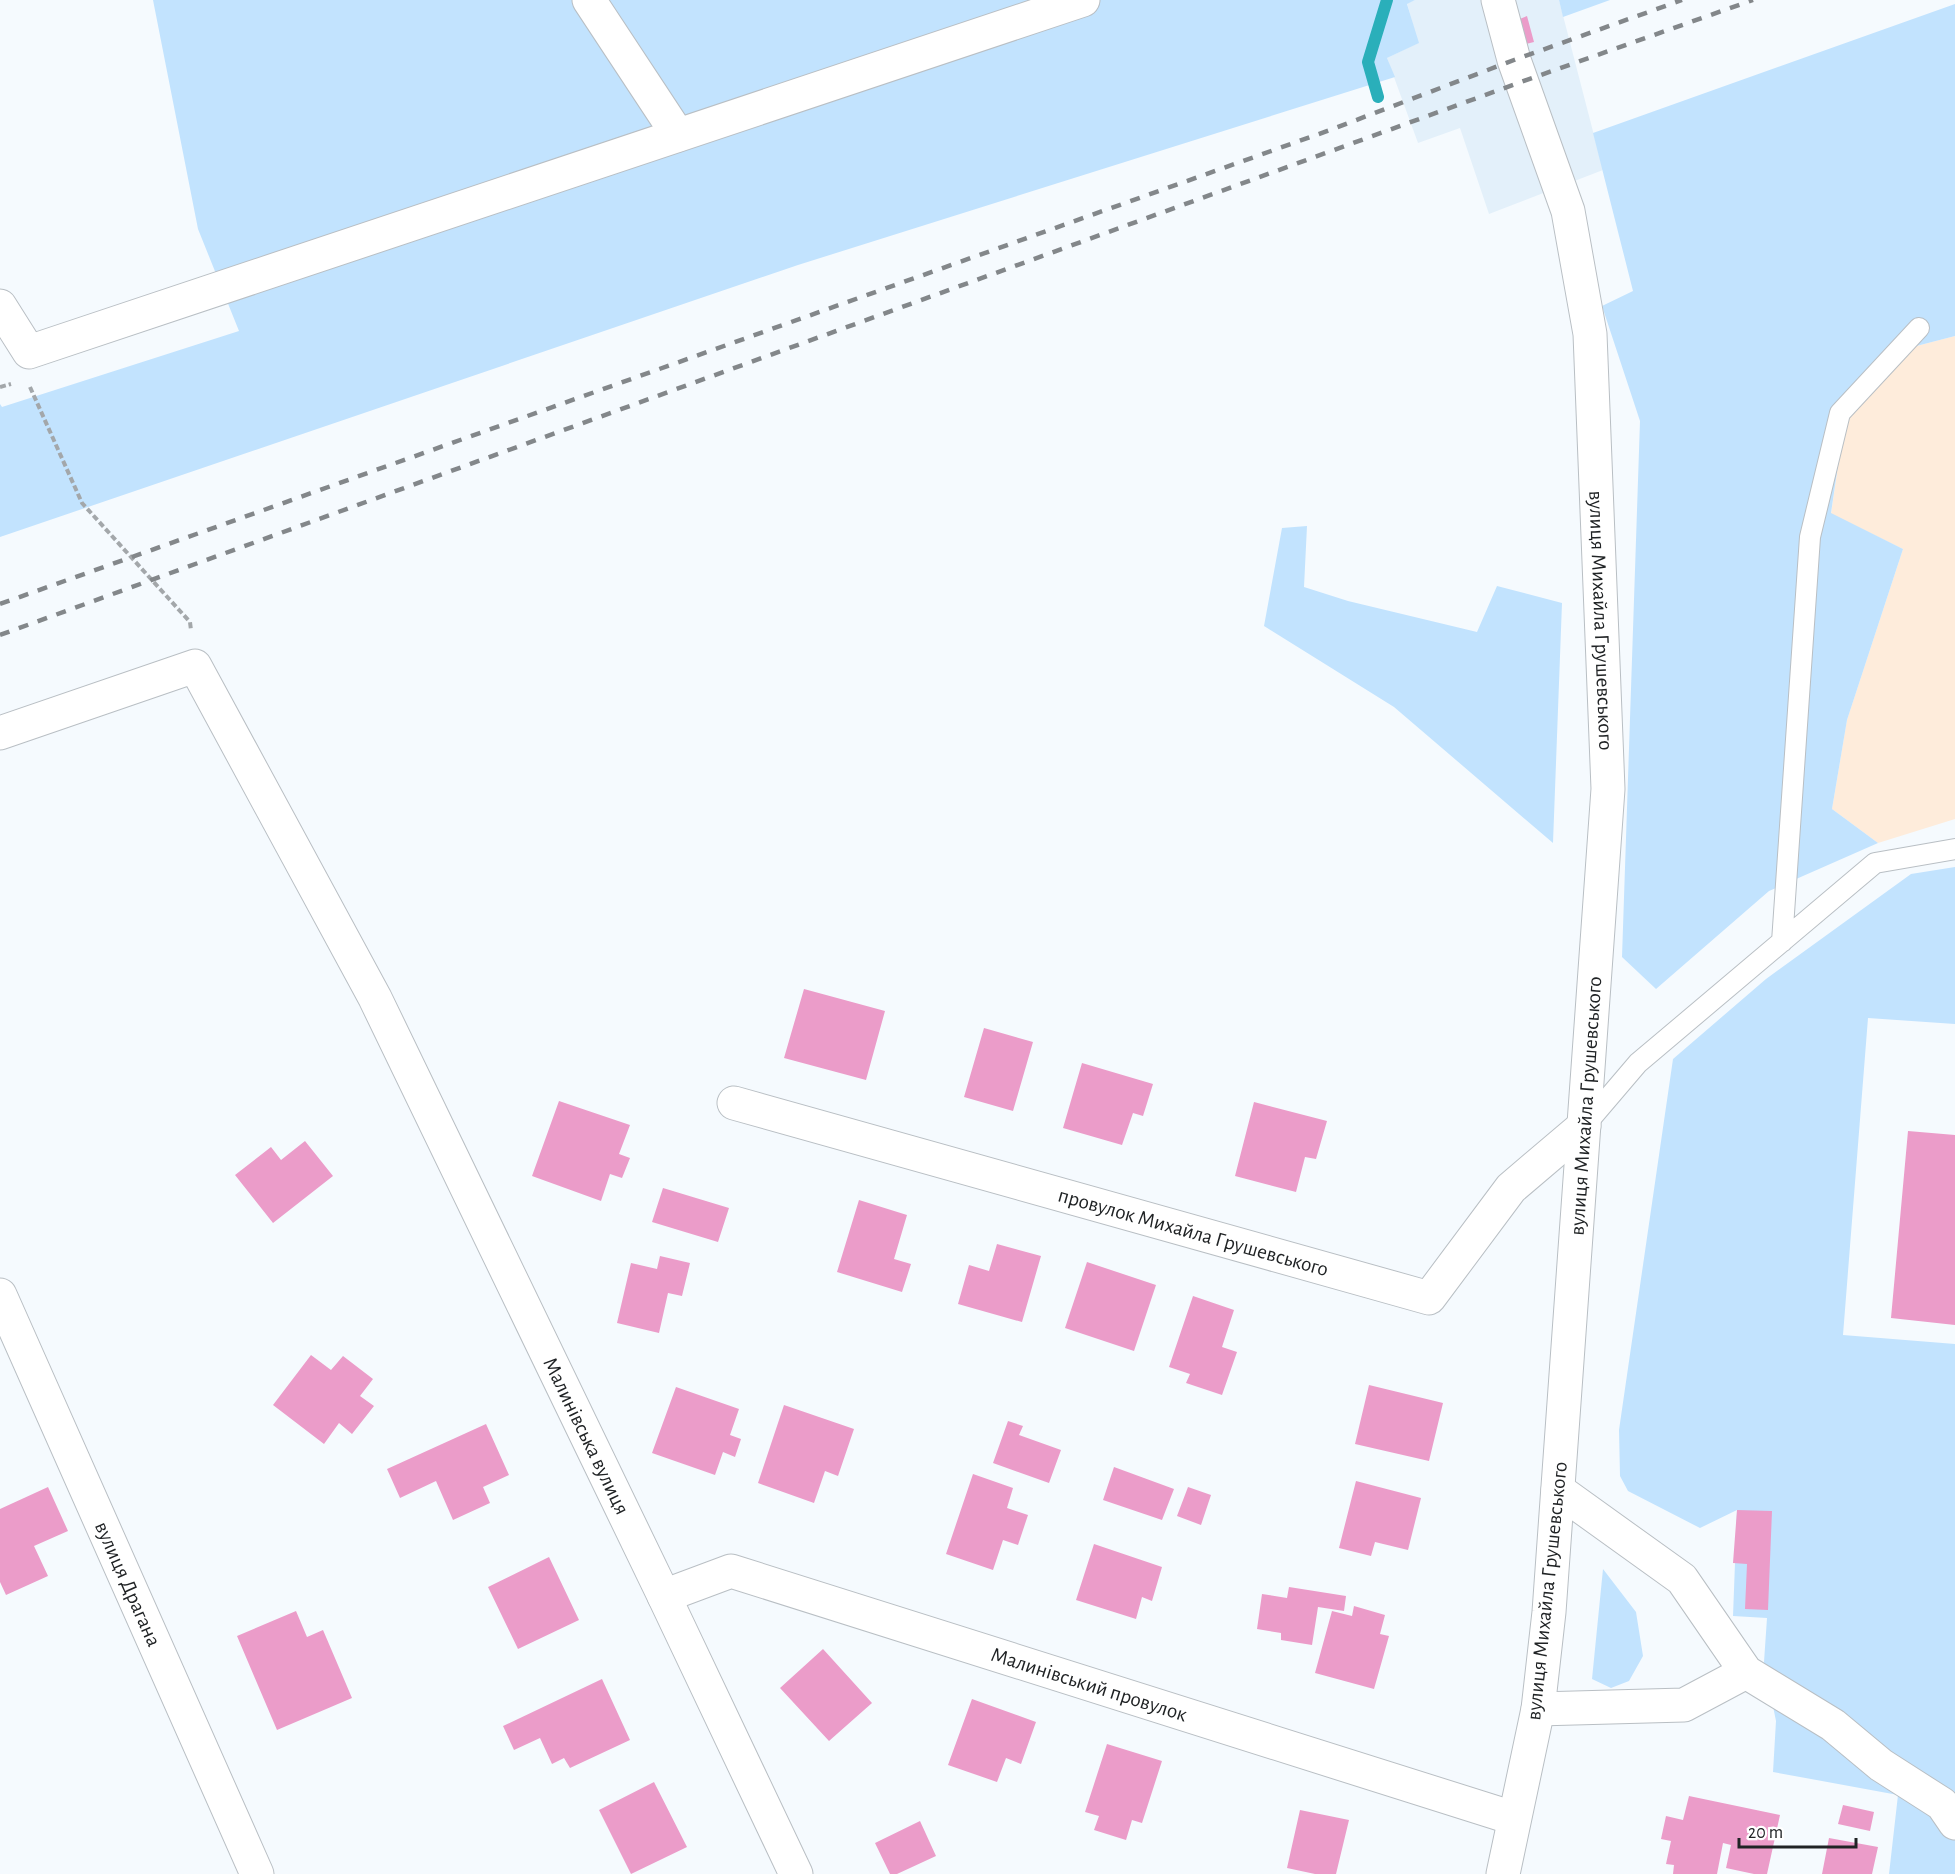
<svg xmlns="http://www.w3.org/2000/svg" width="1955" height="1874" viewBox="0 0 1955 1874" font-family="'Alegreya Sans',sans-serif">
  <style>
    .commercial { fill: #feecdb }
    .built { fill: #e3f0fa }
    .green { fill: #c2e3fe }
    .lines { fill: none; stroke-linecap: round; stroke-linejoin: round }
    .stream { stroke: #2aafba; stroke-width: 12 }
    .building { fill: #eb9cc9 }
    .service-casing { stroke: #b9bfc4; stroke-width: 22 }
    .minor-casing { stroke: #b9bfc4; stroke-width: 35 }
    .tertiary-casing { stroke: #b9bfc4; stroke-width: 35 }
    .path { stroke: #a3a7aa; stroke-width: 4; stroke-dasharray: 6 3; stroke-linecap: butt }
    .service { stroke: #fff; stroke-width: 20 }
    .minor { stroke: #fff; stroke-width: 33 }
    .tertiary { stroke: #fff; stroke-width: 33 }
    .rail { stroke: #83878a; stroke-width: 4.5; stroke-dasharray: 10 10; stroke-linecap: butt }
    .labels { text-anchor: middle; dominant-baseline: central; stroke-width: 4.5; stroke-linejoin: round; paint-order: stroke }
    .street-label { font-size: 21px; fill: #202325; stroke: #fff }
  </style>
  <rect width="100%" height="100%" fill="#f5fafe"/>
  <path class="commercial" d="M1955,336V819L1878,843L1832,809L1847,720L1903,549L1831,514L1842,438L1852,400L1901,350Z"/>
  <path class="built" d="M1415,0H1559L1603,170L1489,214L1460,128L1418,143L1387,58L1418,43L1407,3Z"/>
  <path class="green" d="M153,0H1415L1407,4L1419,43L1387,58L1395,77L798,265L0,537V404L2,407L239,331L198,229Z
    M1559,0H1610L1563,17Z
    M1955,4V336L1901,350L1852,400L1842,438L1831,513L1903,549L1847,720L1832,809L1878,843L1769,891L1656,989L1622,957L1640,421L1602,306L1633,291L1593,133Z
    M1307,526L1304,587L1348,601L1477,632L1497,586L1562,603L1553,843L1394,707L1264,626L1282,528Z
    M1955,867V1024L1868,1018L1843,1335L1955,1344V1874H1889L1898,1795L1773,1772L1776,1721L1764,1662L1767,1618L1733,1616L1737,1510L1700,1528L1628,1491L1620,1476L1619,1430L1673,1059L1766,979L1911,874Z
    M1603,1569L1636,1612L1643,1656L1629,1681L1611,1688L1592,1679Z"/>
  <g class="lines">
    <path class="stream" d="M1378,97L1368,62L1387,0"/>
  </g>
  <path class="building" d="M1527,16L1534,42L1514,47L1507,24Z
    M804,989L885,1011L866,1080L784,1058Z
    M984,1028L1033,1042L1013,1111L964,1097Z
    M1082,1063L1153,1084L1143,1116L1133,1113L1122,1145L1063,1128Z
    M559,1101L630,1125L619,1154L630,1158L622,1178L610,1174L601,1201L532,1176Z
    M1254,1102L1327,1121L1316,1159L1305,1157L1296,1192L1235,1176Z
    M1908,1131L1955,1135V1325L1891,1318Z
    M305,1141L333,1176L273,1223L235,1175L271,1147L281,1160Z
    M663,1188L729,1208L718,1242L652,1222Z
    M859,1200L907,1215L894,1259L911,1264L902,1292L837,1272Z
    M997,1244L1041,1256L1022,1322L958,1304L969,1265L989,1271Z
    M660,1256L690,1263L682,1296L668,1293L659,1333L617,1323L631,1263L657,1269Z
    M1087,1262L1156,1285L1134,1351L1065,1328Z
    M1193,1296L1234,1310L1222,1347L1237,1352L1222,1395L1186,1383L1190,1374L1169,1367Z
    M311,1355L331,1370L343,1356L373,1379L360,1396L374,1406L352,1434L339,1423L324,1444L273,1405Z
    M1369,1385L1443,1403L1429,1461L1355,1444Z
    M676,1387L739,1409L730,1435L741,1439L735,1457L723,1452L715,1475L652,1453Z
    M784,1405L854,1429L838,1476L825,1471L814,1503L758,1483Z
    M1008,1421L1023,1426L1019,1435L1061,1450L1049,1483L993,1463Z
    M486,1424L509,1475L483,1487L490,1503L453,1520L436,1481L400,1498L387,1469Z
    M1114,1467L1174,1489L1162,1520L1103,1500Z
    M973,1474L1013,1488L1007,1508L1028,1515L1018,1545L1003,1540L993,1570L946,1554Z
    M1356,1481L1421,1498L1408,1550L1375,1542L1371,1556L1339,1548Z
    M48,1487L68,1531L34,1546L48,1576L6,1595L0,1582V1509Z
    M1188,1487L1211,1495L1201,1525L1177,1516Z
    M1737,1510L1772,1511L1768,1610L1745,1609L1747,1564L1733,1563Z
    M1094,1544L1162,1567L1152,1601L1142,1597L1136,1619L1076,1600Z
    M549,1557L579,1620L518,1649L488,1587Z
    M1289,1587L1346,1596L1344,1611L1318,1607L1312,1645L1281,1640V1633L1257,1629L1262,1594L1287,1598Z
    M1354,1606L1385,1615L1380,1634L1389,1636L1374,1689L1315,1673L1332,1611L1352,1616Z
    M296,1611L307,1637L323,1630L352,1698L277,1730L237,1636Z
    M823,1649L872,1703L829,1741L780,1688Z
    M602,1679L630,1740L570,1768L564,1758L552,1764L540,1738L514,1750L503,1726Z
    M972,1699L1036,1722L1021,1764L1006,1758L997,1782L948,1765Z
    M1107,1744L1162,1761L1142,1823L1132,1820L1126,1840L1094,1830L1099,1816L1085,1812Z
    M654,1782L687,1847L631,1874L599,1810Z
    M1689,1796L1780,1815L1767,1874H1754L1726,1868L1731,1845L1723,1843L1717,1874H1673L1674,1865L1666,1864L1671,1841L1661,1839L1666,1816L1683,1820Z
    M1843,1805L1874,1812L1870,1831L1838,1824Z
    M1300,1810L1349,1820L1336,1874H1315L1287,1868Z
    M920,1821L936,1856L897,1874H890L875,1843Z
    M1829,1838L1878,1847L1872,1874H1822Z"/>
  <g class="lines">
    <g class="service-casing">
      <path id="service" d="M1782,942L1810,537L1840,413L1919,328
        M1586,1124L1638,1063L1875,863L1955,849"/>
    </g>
    <g class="minor-casing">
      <g id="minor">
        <path d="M589,0L678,135"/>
        <path d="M0,306L29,352L1083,0"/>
        <path id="s1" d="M0,733L195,666L375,998L664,1596L796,1874"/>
        <path id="s2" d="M734,1103L1429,1298L1511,1188L1584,1126"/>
        <path id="s3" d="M0,1295L257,1874"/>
        <path d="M1558,1490L1682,1579L1746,1672L1833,1725L1881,1765L1942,1804L1955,1823"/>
        <path id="s4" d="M664,1596L731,1571L1513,1818"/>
        <path d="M1538,1709L1684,1705L1746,1672"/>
      </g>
    </g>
    <g class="tertiary-casing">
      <g id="tertiary">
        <path id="s5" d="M1498,0L1514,60L1568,211L1590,334L1608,789L1549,1612L1538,1709L1503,1874"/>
      </g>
    </g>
    <path class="path" d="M0,387L11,384
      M30,387L82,503L190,622L191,630"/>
    <use href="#service" class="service"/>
    <use href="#minor" class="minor"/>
    <use href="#tertiary" class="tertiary"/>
    <path class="rail" d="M0,604L1330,130L1514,60L1682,0
      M0,635L1521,82L1753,0"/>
  </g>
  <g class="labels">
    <g class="street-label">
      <text stroke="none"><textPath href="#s5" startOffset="634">вулиця Михайла Грушевського</textPath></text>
      <text transform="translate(1586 1106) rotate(-86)">вулиця Михайла Грушевського</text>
      <text stroke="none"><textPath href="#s2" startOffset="477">провулок Михайла Грушевського</textPath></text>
      <text stroke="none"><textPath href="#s1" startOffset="1070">Малинівська вулиця</textPath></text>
      <text stroke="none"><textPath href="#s3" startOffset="316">вулиця Драгана</textPath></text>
      <text transform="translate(1547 1591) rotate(-84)">вулиця Михайла Грушевського</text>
      <text stroke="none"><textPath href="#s4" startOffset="447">Малинівський провулок</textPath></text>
    </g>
  </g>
  <path d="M1739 1838v9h117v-9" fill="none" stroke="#202325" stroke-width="3"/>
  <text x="1748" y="1838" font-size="18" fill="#202325" stroke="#ffffff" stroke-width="4.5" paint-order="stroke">20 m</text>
</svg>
